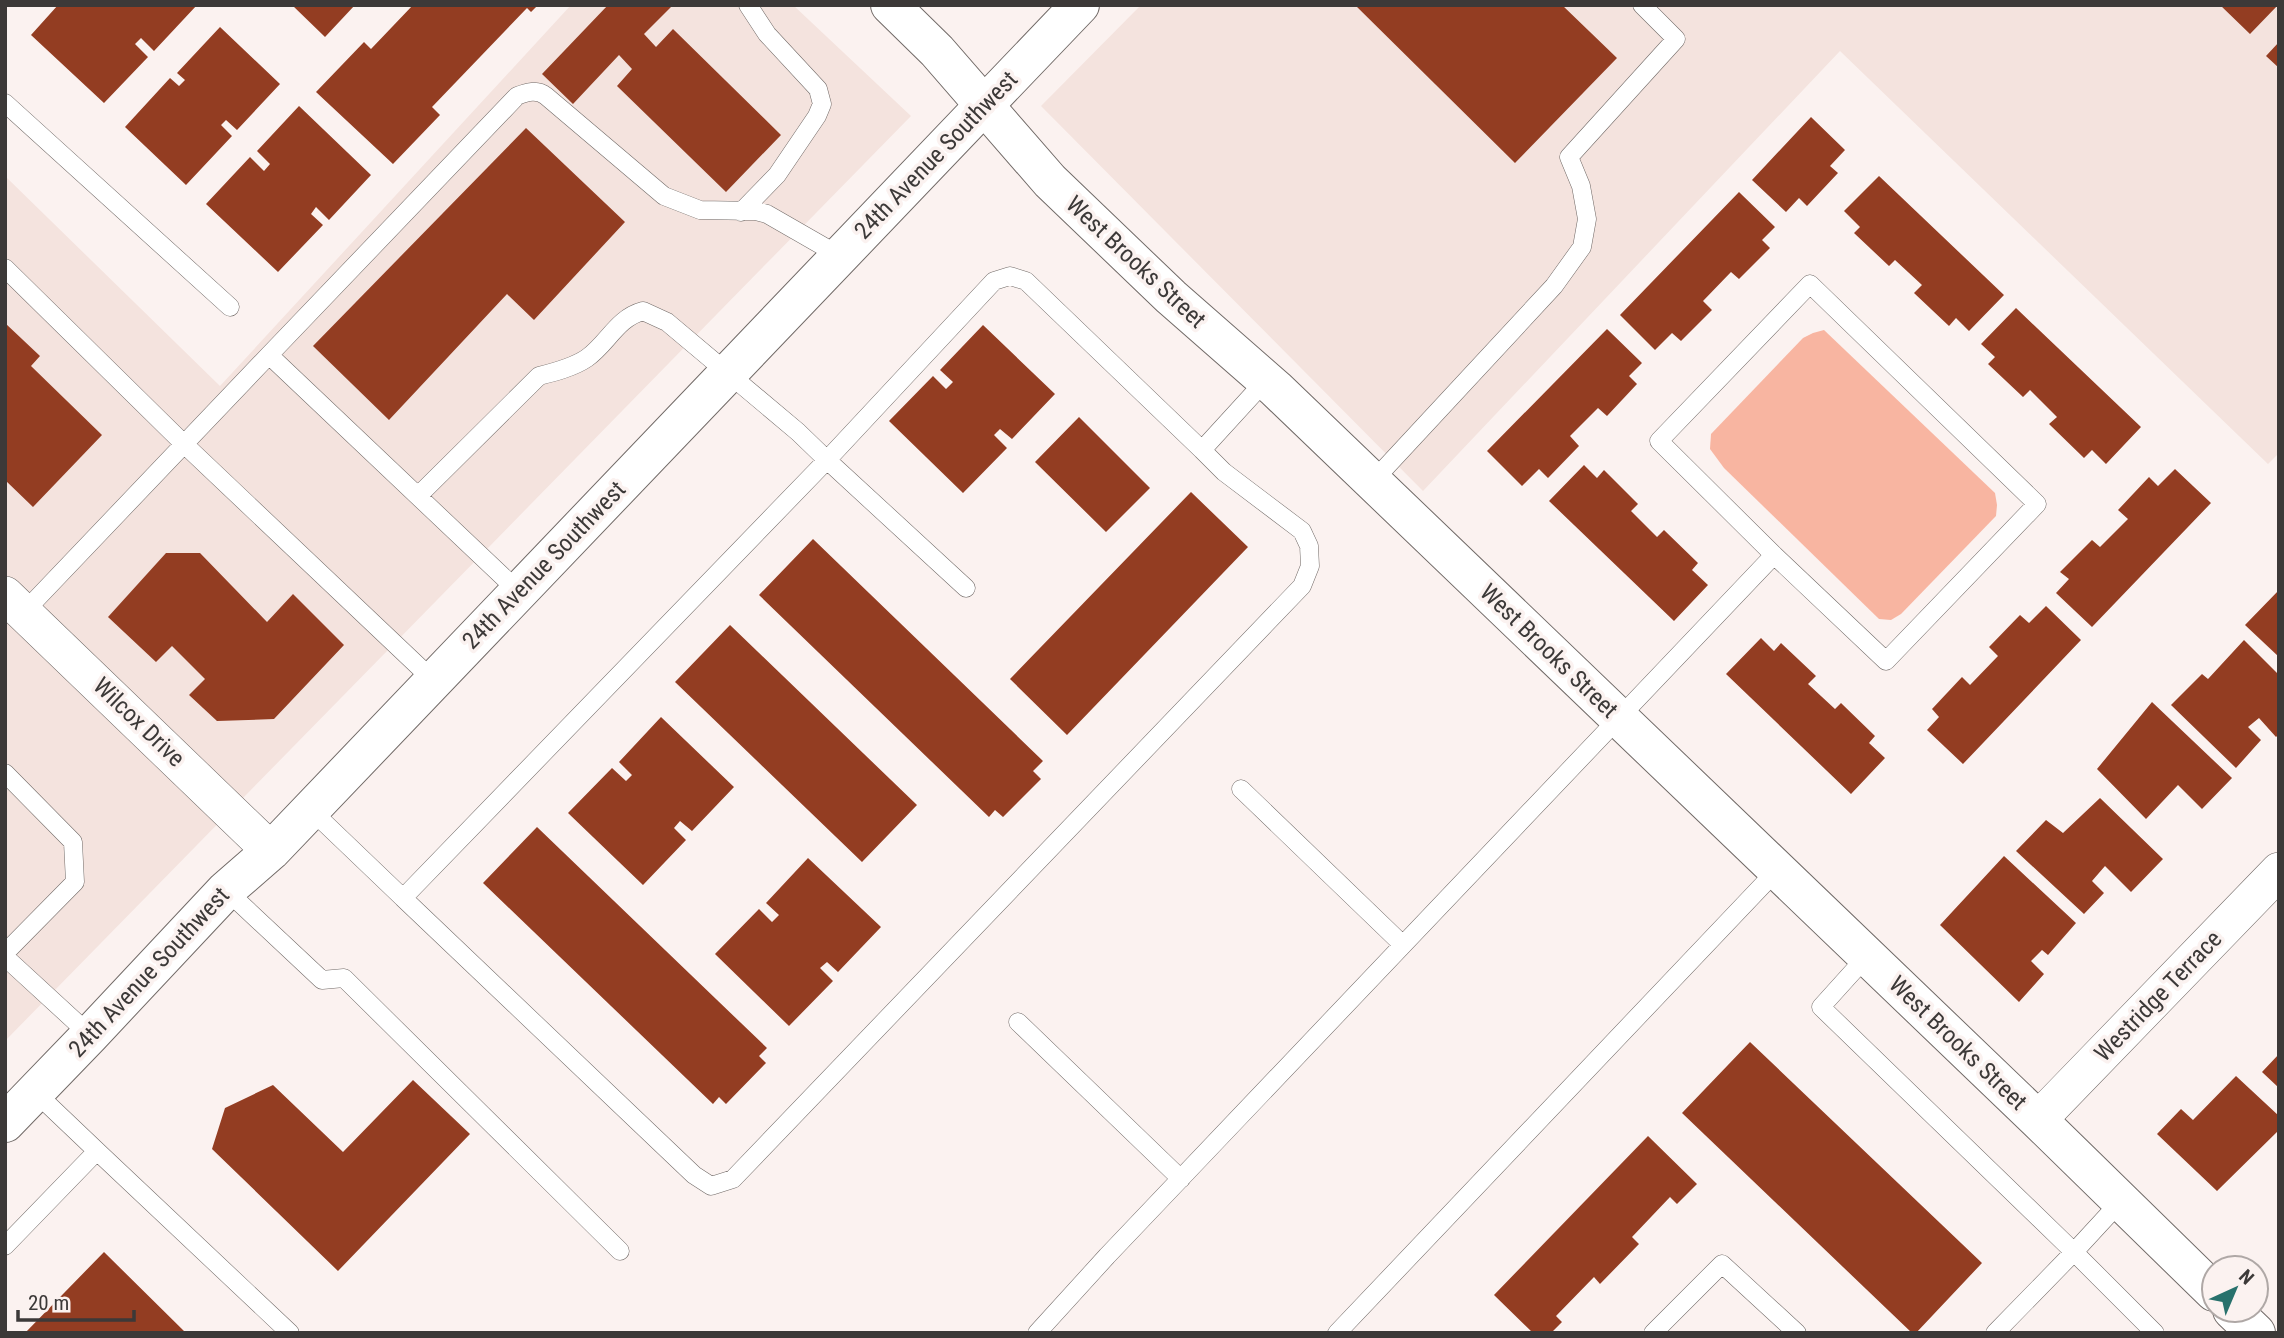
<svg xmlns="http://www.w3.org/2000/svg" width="2284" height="1338" viewBox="0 0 2284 1338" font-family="'Roboto Condensed',sans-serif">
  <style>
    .built { fill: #f4e3de }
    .green { fill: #f8b5a1 }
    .building { fill: #933d22 }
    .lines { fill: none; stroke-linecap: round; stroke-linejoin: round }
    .service-casing { stroke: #716a67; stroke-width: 19 }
    .minor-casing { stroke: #716a67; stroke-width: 38 }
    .tertiary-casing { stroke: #716a67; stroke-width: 40 }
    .secondary-casing { stroke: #716a67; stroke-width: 40 }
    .service { stroke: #fff; stroke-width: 18 }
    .minor { stroke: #fff; stroke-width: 37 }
    .tertiary { stroke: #fff; stroke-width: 38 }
    .secondary { stroke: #fff; stroke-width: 38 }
    .labels { text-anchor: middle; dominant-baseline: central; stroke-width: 7; stroke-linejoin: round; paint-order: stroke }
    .street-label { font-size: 24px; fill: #3c3938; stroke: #fbf2f0 }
  </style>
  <rect width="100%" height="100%" fill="#fbf2f0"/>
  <path class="built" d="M571,5H793L911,116L5,1041V176L220,386Z
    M1141,5H2279V453L2268,464L1840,51L1423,491L1041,106Z"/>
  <path class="green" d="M1824,330L1995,493L1997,505L1996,516L1901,614L1891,620L1879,619L1724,468L1710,449L1711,434L1803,338L1813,333Z"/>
  <path class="building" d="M58,5H197L154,51L141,38L135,44L148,57L104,103L31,35Z
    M292,5H355L325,37Z
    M413,5H538L531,12L527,8L432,107L440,115L393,164L316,92L364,42L371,49Z
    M608,5H673L644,34L656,47L673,29L781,135L726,192L617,86L632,69L619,55L573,104L542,74Z
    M1355,5H1562L1617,58L1515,163Z
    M2220,5H2278L2250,34Z
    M220,27L280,84L237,130L226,120L221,125L232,136L186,185L125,127L170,78L179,86L185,80L177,73Z
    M2279,42V68L2266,56Z
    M299,106L371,175L329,220L316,207L311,214L323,225L278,272L206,204L250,157L264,171L270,164L257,151Z
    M1811,117L1845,150L1830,166L1838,173L1807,206L1799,198L1786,212L1752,180Z
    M526,128L625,222L534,320L507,294L389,420L313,346Z
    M1879,176L2004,295L1969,331L1956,318L1949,326L1914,293L1922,285L1895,260L1889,266L1854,233L1860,227L1844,211Z
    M1739,192L1775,227L1762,240L1770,248L1739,279L1731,272L1703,301L1712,310L1681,341L1672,333L1655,350L1620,315Z
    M2016,308L2141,427L2106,464L2092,450L2084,458L2049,424L2057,417L2030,390L2023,397L1988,364L1995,357L1981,344Z
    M5,323L40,356L31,366L102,435L33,507L5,480Z
    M983,325L1055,394L1012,439L1000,429L994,435L1007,448L963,493L889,421L933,376L946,389L953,382L940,370Z
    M1607,329L1642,363L1629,376L1637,384L1607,416L1598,408L1570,436L1579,446L1548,478L1539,469L1522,486L1487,451Z
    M1079,417L1150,488L1106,532L1035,462Z
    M1584,465L1597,478L1604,470L1638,504L1631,511L1657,537L1664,530L1698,563L1692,570L1708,585L1674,621L1549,501Z
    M2175,469L2211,503L2092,627L2056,593L2069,579L2060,572L2092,540L2100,547L2128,519L2118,510L2149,477L2158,486Z
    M1191,492L1248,547L1067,735L1010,679Z
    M813,539L1043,761L1033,771L1041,779L1003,817L995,810L989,817L759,595Z
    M166,553H200L267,622L293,594L344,645L274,719L217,721L189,695L205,679L172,646L156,662L108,617Z
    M2279,590V657L2245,625Z
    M2046,606L2081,640L1963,764L1927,730L1939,717L1932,709L1962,677L1970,685L1998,656L1989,647L2020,615L2029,623Z
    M730,625L917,805L862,862L675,682Z
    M1761,638L1774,651L1781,643L1816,676L1808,684L1835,709L1841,703L1875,736L1869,743L1885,758L1851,794L1726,674Z
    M2244,640L2279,675V734L2276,737L2259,718L2248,727L2261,740L2236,768L2171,705L2202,674L2208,679Z
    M2152,702L2232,778L2202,809L2178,785L2146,819L2097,769Z
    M661,717L734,787L692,831L680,821L674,828L686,840L643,885L568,813L612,768L626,781L632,775L619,762Z
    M2100,798L2163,859L2131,892L2105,866L2092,881L2104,893L2084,914L2016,851L2046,820L2063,833Z
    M537,827L767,1048L759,1056L766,1063L726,1104L719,1097L713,1104L483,883Z
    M2004,856L2076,923L2048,955L2042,950L2031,961L2044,974L2019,1002L1940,925Z
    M808,858L881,927L838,972L827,962L820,968L833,981L789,1026L715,954L759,909L772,922L779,915L766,903Z
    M1750,1042L1982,1263L1916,1333H1912L1682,1113Z
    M2279,1054V1088L2262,1072Z
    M2236,1076L2279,1116V1130L2217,1191L2157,1134L2181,1109L2193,1120Z
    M413,1080L470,1134L338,1271L212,1149L225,1108L273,1085L343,1152Z
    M1648,1136L1697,1184L1677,1204L1670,1197L1632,1237L1639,1244L1600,1284L1594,1277L1556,1316L1562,1322L1551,1333H1533L1494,1295Z
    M104,1252L186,1333H25Z"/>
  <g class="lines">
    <g class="service-casing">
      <path id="service" d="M5,103L230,307
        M741,212L777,175L817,116L822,104L818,89L767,34L748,5
        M5,268L184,444L434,681
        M269,355L517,96C527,92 537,89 546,96L664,196L700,210L756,211L767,214L828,249L842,254
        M1373,481L1554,286L1582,247L1587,219L1581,186L1569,157L1676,39L1642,5
        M418,496L539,376C555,372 574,367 587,358C608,343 617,318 643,311L667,322L798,432L827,460L994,281L1010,276L1026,281L1202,450L1266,380
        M24,612L269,355L518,591
        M5,773L73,842L75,882L5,953
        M1241,789L1403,945
        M310,809L403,898L827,460L966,588
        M226,890L322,980L344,978L620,1251
        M403,898L694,1175L711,1186L733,1179L1302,586L1310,566L1309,546L1302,531L1224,472L1202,450
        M1867,956L1821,1007L2074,1252L2121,1201
        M5,957L90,1035
        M1018,1022L1181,1179
        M97,1151L290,1333
        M5,1246L97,1151L35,1092
        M1037,1333L1107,1256L1774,555L1659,441L1810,284L2037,504L1886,661L1774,555
        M1337,1333L1777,870
        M1653,1333L1722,1264L1797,1333
        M1995,1333L2074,1252L2155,1333"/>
    </g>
    <g class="minor-casing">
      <path id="minor" d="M5,595L271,851
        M2038,1120L2279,871"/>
    </g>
    <g class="tertiary-casing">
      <path id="tertiary" d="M890,5L937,51L1050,181L1171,297L1276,389L2038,1120L2214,1292
        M2232,1310L2256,1333"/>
    </g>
    <g class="secondary-casing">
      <path id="secondary" d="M5,1123L90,1035L226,890L271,851L1080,5"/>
    </g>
    <use href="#service" class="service"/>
    <use href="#minor" class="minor"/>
    <use href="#tertiary" class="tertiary"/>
    <use href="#secondary" class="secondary"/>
  </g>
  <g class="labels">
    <g class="street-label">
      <text transform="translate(936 155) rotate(-46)">24th Avenue Southwest</text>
      <text transform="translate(1136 262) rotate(43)">West Brooks Street</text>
      <text transform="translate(544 565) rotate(-46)">24th Avenue Southwest</text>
      <text transform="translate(1549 651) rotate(44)">West Brooks Street</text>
      <text transform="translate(139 722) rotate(44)">Wilcox Drive</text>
      <text transform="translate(149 972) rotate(-47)">24th Avenue Southwest</text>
      <text transform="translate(2158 996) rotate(-46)">Westridge Terrace</text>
      <text transform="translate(1958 1043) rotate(44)">West Brooks Street</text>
    </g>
  </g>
  <rect width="2284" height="1338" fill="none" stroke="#3c3938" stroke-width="14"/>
  <g transform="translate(2235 1289) rotate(44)"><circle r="33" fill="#fbf2f0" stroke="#afa8a6" stroke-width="2"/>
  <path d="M0-5L12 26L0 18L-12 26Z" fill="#28716c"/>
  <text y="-10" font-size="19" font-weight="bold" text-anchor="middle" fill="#3c3938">N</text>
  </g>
  <path d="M18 1310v10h116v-10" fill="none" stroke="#3c3938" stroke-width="3.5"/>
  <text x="28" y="1310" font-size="21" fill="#3c3938" stroke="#fbf2f0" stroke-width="5" paint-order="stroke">20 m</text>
</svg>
